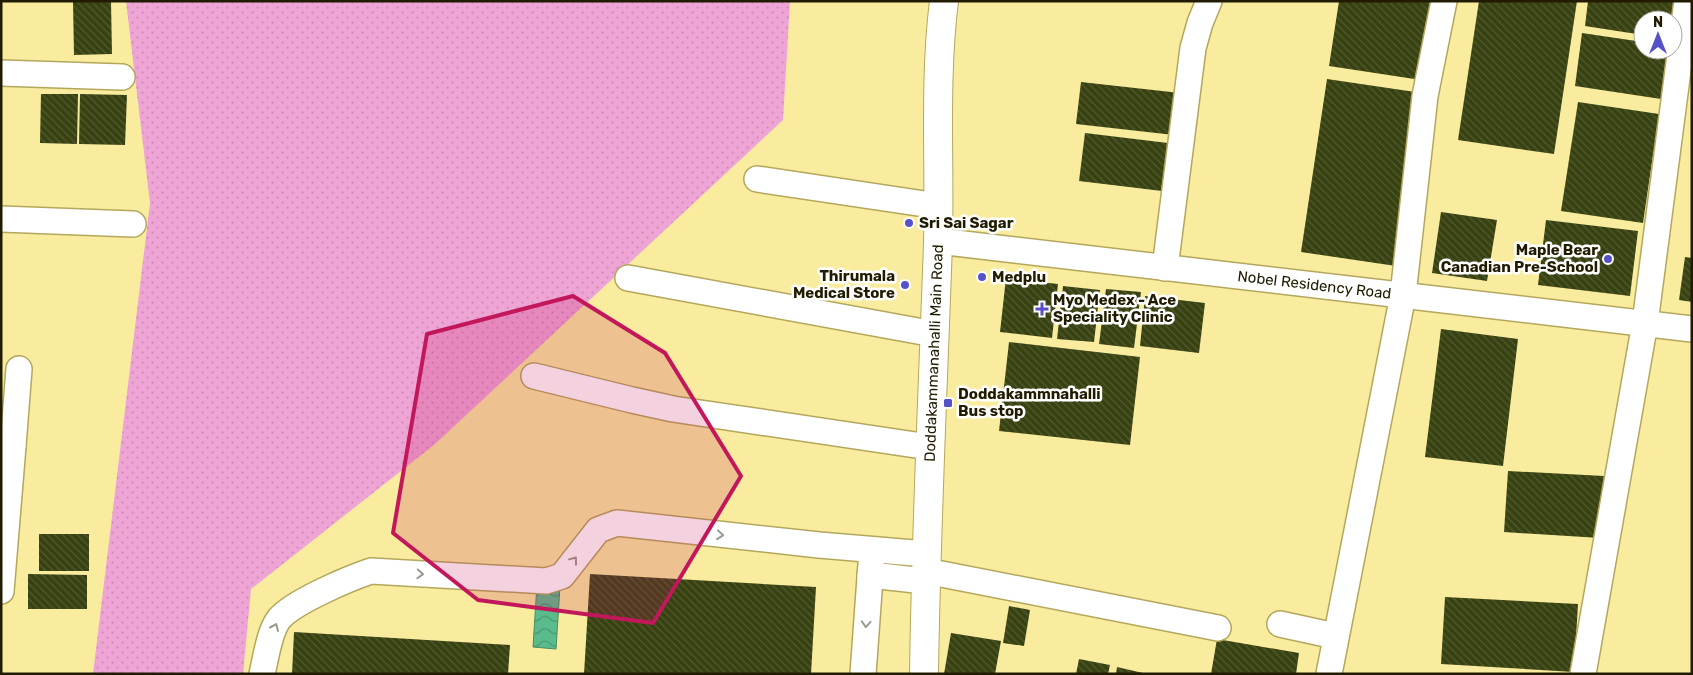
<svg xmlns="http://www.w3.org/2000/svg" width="1693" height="675" viewBox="0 0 1693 675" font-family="Rubik,sans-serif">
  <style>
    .grass { fill: url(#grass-dots) }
    .water { fill: url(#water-waves); stroke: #498c62 }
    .building { fill: url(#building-back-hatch) }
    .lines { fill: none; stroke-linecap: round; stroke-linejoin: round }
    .minor-casing { stroke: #b4a75c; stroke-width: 28 }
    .tertiary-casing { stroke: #b4a75c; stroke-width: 30 }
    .minor { stroke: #fff; stroke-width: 25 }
    .tertiary { stroke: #fff; stroke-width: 28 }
    .oneway { stroke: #9b998c }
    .marked { fill: #c2185b; fill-opacity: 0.2; stroke: #c2185b; stroke-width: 4; stroke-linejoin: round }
    .poi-dot { fill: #5651c8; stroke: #fff; stroke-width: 2 }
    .labels { text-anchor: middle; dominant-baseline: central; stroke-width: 5; stroke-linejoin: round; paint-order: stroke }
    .poi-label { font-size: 15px; font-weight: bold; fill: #211c00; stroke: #fff; text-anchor: start }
    .street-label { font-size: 15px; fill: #211c00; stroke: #fff }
  </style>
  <defs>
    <pattern id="grass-dots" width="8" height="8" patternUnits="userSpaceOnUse" patternTransform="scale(1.25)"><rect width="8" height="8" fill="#efa4d6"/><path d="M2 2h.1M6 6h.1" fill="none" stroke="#cd8db6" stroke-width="1.8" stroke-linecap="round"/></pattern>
    <pattern id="water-waves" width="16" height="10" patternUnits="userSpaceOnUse" patternTransform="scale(1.25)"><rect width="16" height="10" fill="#5abc8c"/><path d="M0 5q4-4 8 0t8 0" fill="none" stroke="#4a9870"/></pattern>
    <pattern id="building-back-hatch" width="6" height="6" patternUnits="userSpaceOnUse" patternTransform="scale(1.25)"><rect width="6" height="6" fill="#384211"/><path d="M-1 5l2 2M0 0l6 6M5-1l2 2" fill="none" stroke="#525a31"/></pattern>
  </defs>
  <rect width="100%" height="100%" fill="#f9ec9f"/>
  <path class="grass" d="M126,1H790L783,120L434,445L251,589L243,674H93L150,203Z"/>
  <path class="water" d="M537,584L560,586L556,649L533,647Z"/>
  <path class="building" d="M1339,1H1433L1421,80L1329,66Z
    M1479,1H1577L1554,154L1458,140Z
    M1588,1H1675L1672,20H1643V35L1585,26Z
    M73,2H111L112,54L74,55Z
    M1582,33L1643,42V50H1668L1661,99L1575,86Z
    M1327,79L1422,93L1396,266L1301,252Z
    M1081,82L1180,93L1174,135L1076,124Z
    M41,94H78L77,144L40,143Z
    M80,94L127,95L125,145L79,144Z
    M1578,102L1659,114L1643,223L1561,211Z
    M1085,133L1168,143L1162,191L1079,181Z
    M1441,212L1497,220L1487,281L1432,273Z
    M1546,220L1638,231L1630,296L1538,285Z
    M1685,257L1692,258V302L1679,300Z
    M1006,278L1058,284L1052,338L1000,332Z
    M1063,286L1100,290L1094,342L1057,339Z
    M1106,289L1141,292L1134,348L1099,344Z
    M1145,296L1205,303L1199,353L1140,346Z
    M1441,329L1518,339L1503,466L1425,457Z
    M1009,342L1140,357L1130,445L999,431Z
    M1508,471L1604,476L1600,538L1504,532Z
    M39,534H89V571H39Z
    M28,574L87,575V609H28Z
    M590,574L816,587L811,674H584Z
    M1445,597L1578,604L1574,672L1441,664Z
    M1009,606L1030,610L1024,646L1003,643Z
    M294,632L510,645L508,674H292Z
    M951,633L1001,641L995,674H944Z
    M1217,639L1299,653L1296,674H1211Z
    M1079,659L1110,665L1108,674H1076Z
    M1117,667L1143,673L1142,674H1116Z"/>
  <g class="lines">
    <g class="minor-casing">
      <g id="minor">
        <path d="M1,73L122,77"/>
        <path d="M757,179L938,206"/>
        <path d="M1,219L133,224"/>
        <path id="s1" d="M938,241L1692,329"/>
        <path d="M1165,268L1193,48L1200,23L1209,1"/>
        <path d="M628,278L934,334"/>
        <path d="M534,376L632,400L673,409L929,447"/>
        <path d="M1,444L13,446L1,591"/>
        <path d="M13,446L19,369"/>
        <path d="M926,571L1218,628"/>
        <path d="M870,575L925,581"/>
        <path d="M1280,624L1335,636"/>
        <path d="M262,674C266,658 269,632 279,619C293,602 350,578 371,571L546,581L562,576L598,530L617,523L819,545L926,554"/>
        <path d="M863,674L872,550"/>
        <path d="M1329,674L1403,295L1425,96L1444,1"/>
        <path d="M1583,674L1645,323L1687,1"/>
      </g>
    </g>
    <g class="tertiary-casing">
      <g id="tertiary">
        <path id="s2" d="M924,674C926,530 933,387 938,243C940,162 934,81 944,1"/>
      </g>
    </g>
    <use href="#minor" class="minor"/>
    <use href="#tertiary" class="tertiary"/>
  </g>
  <defs><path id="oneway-chevron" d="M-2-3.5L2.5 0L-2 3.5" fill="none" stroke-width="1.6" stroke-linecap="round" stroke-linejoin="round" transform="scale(1.25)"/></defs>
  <g class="oneway">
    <use href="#oneway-chevron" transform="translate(720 535) rotate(6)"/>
    <use href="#oneway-chevron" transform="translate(574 560) rotate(-53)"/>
    <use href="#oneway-chevron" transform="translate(420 574) rotate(3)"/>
    <use href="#oneway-chevron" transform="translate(866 624) rotate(94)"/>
    <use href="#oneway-chevron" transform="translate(275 627) rotate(-66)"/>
  </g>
  <path class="marked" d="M573,296L665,353L741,476L653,623L478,600L393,533L427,334Z"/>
  <g class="poi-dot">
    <circle cx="909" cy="223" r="5"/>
    <circle cx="1608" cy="259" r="5"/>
    <circle cx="982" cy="277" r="5"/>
    <circle cx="905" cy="285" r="5"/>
    <path d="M1039.5 301.5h5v5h5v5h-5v5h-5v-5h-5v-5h5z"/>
    <rect x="943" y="398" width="10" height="10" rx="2.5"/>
  </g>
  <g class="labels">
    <g class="poi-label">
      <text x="919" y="223">Sri Sai Sagar</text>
      <text x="1598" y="250" text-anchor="end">Maple Bear<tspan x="1598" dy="17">Canadian Pre-School</tspan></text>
      <text x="895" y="276" text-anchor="end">Thirumala<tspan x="895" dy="17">Medical Store</tspan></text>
      <text x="992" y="277">Medplu</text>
      <text x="1053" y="300">Myo Medex - Ace<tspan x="1053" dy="17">Speciality Clinic</tspan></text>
      <text x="958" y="394">Doddakammnahalli<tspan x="958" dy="17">Bus stop</tspan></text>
    </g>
    <g class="street-label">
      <text stroke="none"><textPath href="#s1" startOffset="379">Nobel Residency Road</textPath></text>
      <text stroke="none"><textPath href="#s2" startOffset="321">Doddakammanahalli Main Road</textPath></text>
    </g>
  </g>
  <rect width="1693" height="675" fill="none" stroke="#211c00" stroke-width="5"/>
  <g transform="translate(1658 35)"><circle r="24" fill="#ffffff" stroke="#a6a499"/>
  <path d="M0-4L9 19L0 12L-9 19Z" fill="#5651c8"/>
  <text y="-8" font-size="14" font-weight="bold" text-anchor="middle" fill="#211c00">N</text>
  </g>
</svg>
